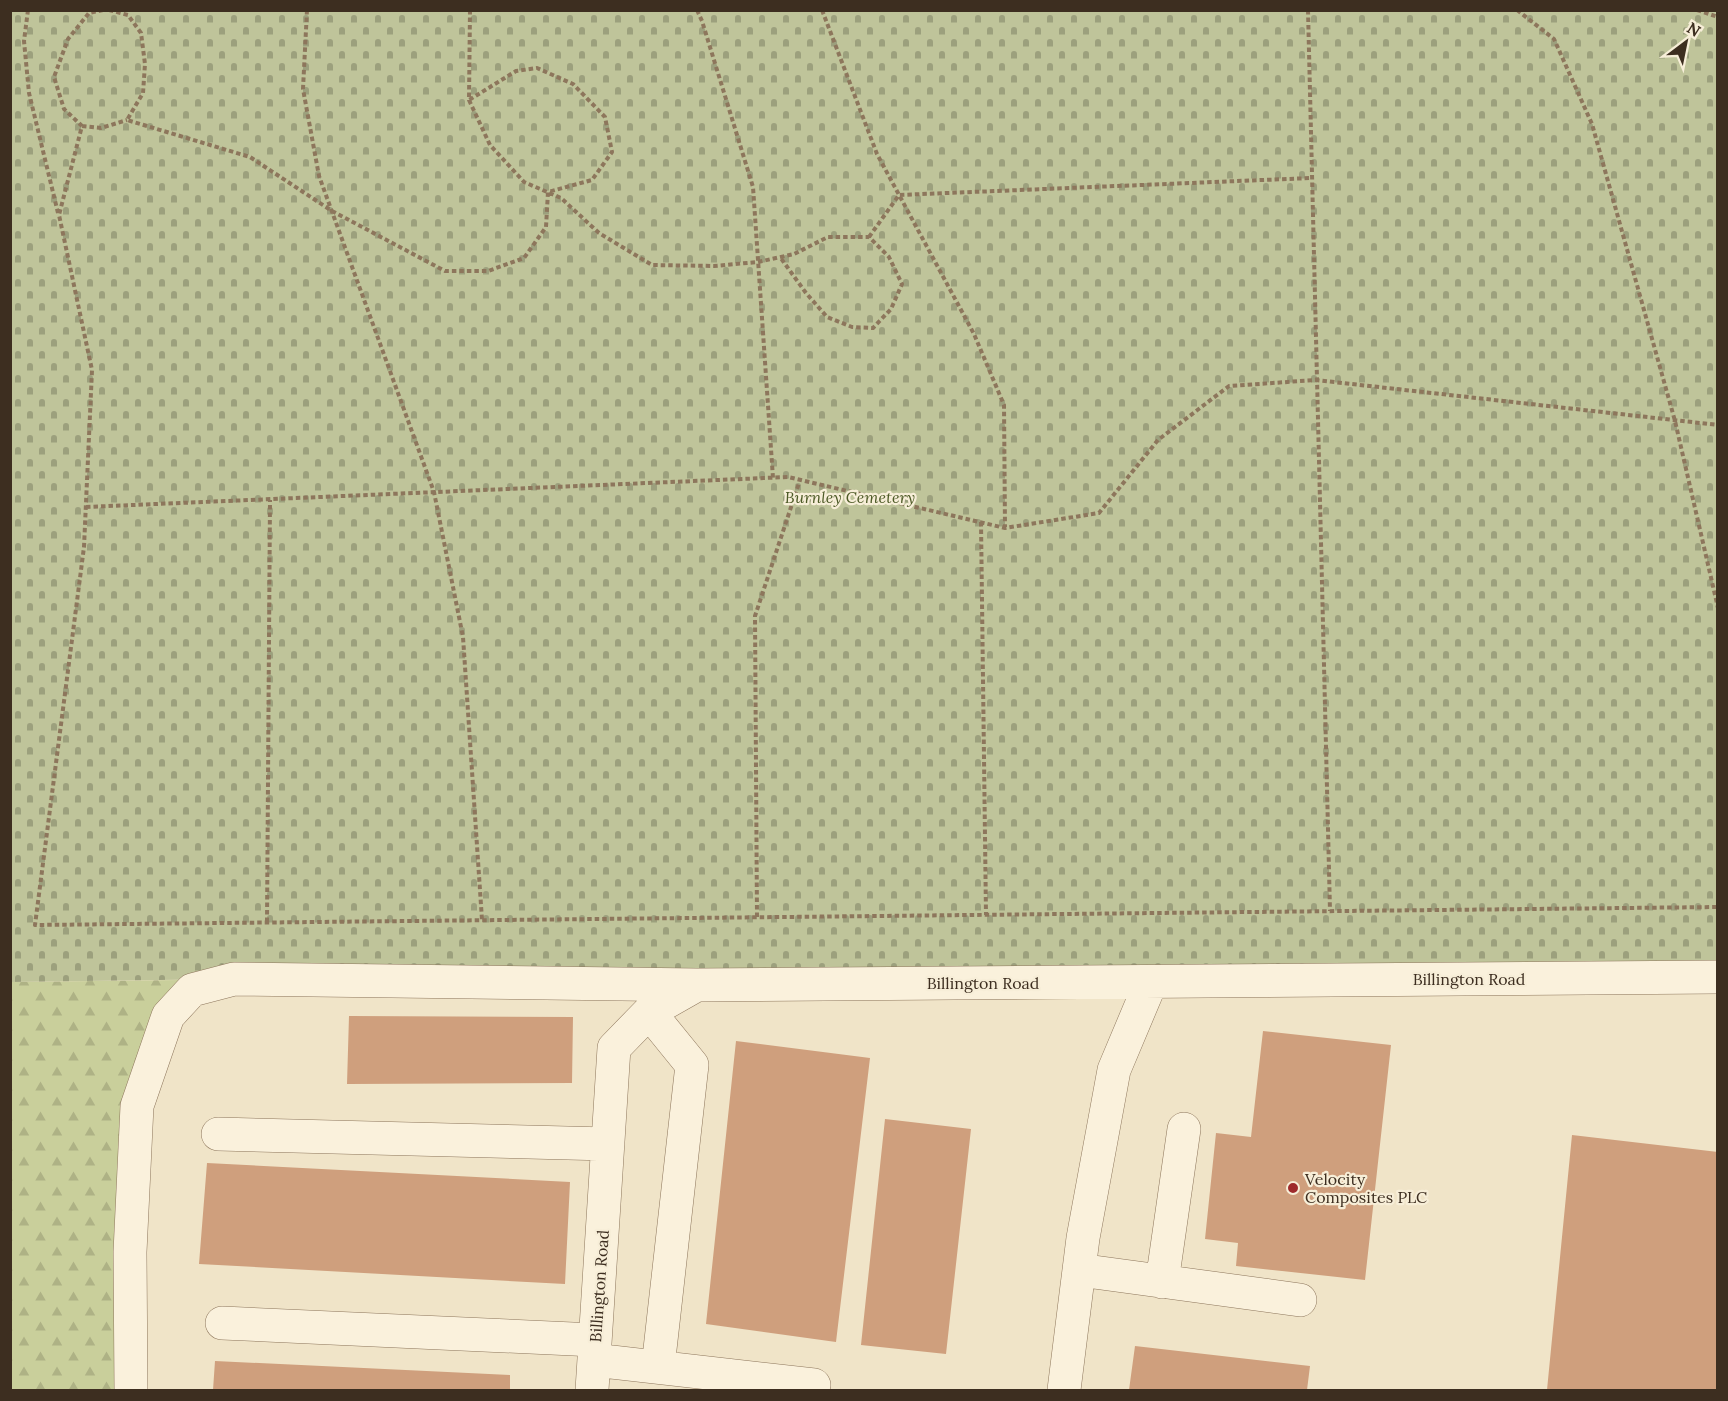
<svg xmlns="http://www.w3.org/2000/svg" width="1728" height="1401" viewBox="0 0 1728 1401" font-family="Lora,serif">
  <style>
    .forest { fill: url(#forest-firs) }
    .cemetery { fill: url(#cemetery-stones) }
    .building { fill: #cf9f7d }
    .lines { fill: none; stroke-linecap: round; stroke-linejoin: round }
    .minor-casing { stroke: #8d765c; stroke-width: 34 }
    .path { stroke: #8d765c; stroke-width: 4; stroke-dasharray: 4.5 3; stroke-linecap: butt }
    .minor { stroke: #faf1dc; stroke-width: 33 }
    .poi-dot { fill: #9e2a2b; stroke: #f7eed8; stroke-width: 2 }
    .labels { text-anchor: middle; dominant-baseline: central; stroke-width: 4.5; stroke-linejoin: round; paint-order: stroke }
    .park-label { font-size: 16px; font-style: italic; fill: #4d5a26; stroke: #f7eed8 }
    .street-label { font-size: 16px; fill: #3d2e20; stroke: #f7eed8 }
    .poi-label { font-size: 16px; fill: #3d2e20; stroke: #f7eed8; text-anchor: start }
  </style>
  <defs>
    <pattern id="forest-firs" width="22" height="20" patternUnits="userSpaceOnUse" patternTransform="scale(1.5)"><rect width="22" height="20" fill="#c9cf9b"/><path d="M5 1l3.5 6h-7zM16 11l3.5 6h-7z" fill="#aeb285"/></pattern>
    <pattern id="cemetery-stones" width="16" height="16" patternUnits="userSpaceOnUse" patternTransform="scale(1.5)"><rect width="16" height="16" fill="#bfc49a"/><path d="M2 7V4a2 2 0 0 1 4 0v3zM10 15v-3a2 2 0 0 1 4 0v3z" fill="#9ca07d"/></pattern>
  </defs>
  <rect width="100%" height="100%" fill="#f0e4c8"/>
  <path class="forest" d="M179,980L162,998L137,1064L120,1390H11L10,982Z"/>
  <path class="cemetery" d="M10,11H1717V978L234,979L11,982L10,405L12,385L10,376Z"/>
  <path class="building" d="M349,1016L573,1017L572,1083L347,1084Z
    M1263,1031L1391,1045L1365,1280L1236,1266L1238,1243L1205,1239L1216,1133L1251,1137Z
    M736,1041L870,1058L836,1342L706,1324Z
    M885,1119L971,1129L946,1354L861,1345Z
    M1572,1135L1718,1152V1390H1547Z
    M207,1163L570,1182L565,1284L199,1264Z
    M1135,1346L1310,1366L1307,1390H1129Z
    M215,1361L510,1375V1390H213Z"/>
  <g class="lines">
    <g class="minor-casing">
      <path id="minor" d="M649,1012L692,1065L658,1367
        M218,1134L608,1144
        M1079,1270L1300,1300
        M1162,1282L1184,1129
        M222,1323L595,1340
        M594,1360L814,1385
        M131,1390L130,1252L137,1106L168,1016L192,990L234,979L697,985L1718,977
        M592,1390L614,1048L649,1012L695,986
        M1064,1390L1083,1238L1114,1070L1151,982"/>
    </g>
    <path class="path" d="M28,10L24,41L29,93L58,213
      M103,10L89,13L68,39L54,77L64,109L82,126L59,215L92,370L84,547L35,925L1718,907
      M109,10L128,15L141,33L145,64L143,93L127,120L250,157L332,211L445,271H488L524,258L546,227L548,192L592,180L612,152L605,117L573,84L537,68L516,71L469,100
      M307,10L303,89L319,176L434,492L463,637L482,920
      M470,10L469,100L490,145L524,182L561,198L599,233L652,265L714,266L758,262L794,254L828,237H869L889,257L902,284L891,309L873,328L852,327L827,317L806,293L780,257
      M697,10L702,21L753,187L773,478
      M822,10L877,154L974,334L1004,405L1005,527
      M1308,10L1330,911
      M1517,10L1554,39L1592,124L1675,421L1718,608
      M1697,10L1718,17
      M82,126L101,128L127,120
      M869,237L899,195L1311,178
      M86,507L788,477L1005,528L1099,513L1158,440L1229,386L1316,380L1718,425
      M981,522L986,915
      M757,917L755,616L800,480
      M267,922L270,500"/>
    <use href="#minor" class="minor"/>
  </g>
  <circle class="poi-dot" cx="1293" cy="1188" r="6"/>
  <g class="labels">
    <g class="park-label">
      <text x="850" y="497">Burnley Cemetery</text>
    </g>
    <g class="street-label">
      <text x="1469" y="979">Billington Road</text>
      <text x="983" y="983">Billington Road</text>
      <text transform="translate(599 1286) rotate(-86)">Billington Road</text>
    </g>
    <g class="poi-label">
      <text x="1305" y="1179">Velocity<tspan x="1305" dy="18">Composites PLC</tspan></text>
    </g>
  </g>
  <rect width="1728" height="1401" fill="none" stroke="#3d2e20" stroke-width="24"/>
  <g transform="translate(1686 42) rotate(32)" stroke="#f7eed8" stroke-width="4.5" paint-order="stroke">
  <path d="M0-4.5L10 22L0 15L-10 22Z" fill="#3d2e20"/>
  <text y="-9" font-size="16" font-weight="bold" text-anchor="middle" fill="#3d2e20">N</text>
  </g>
</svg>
